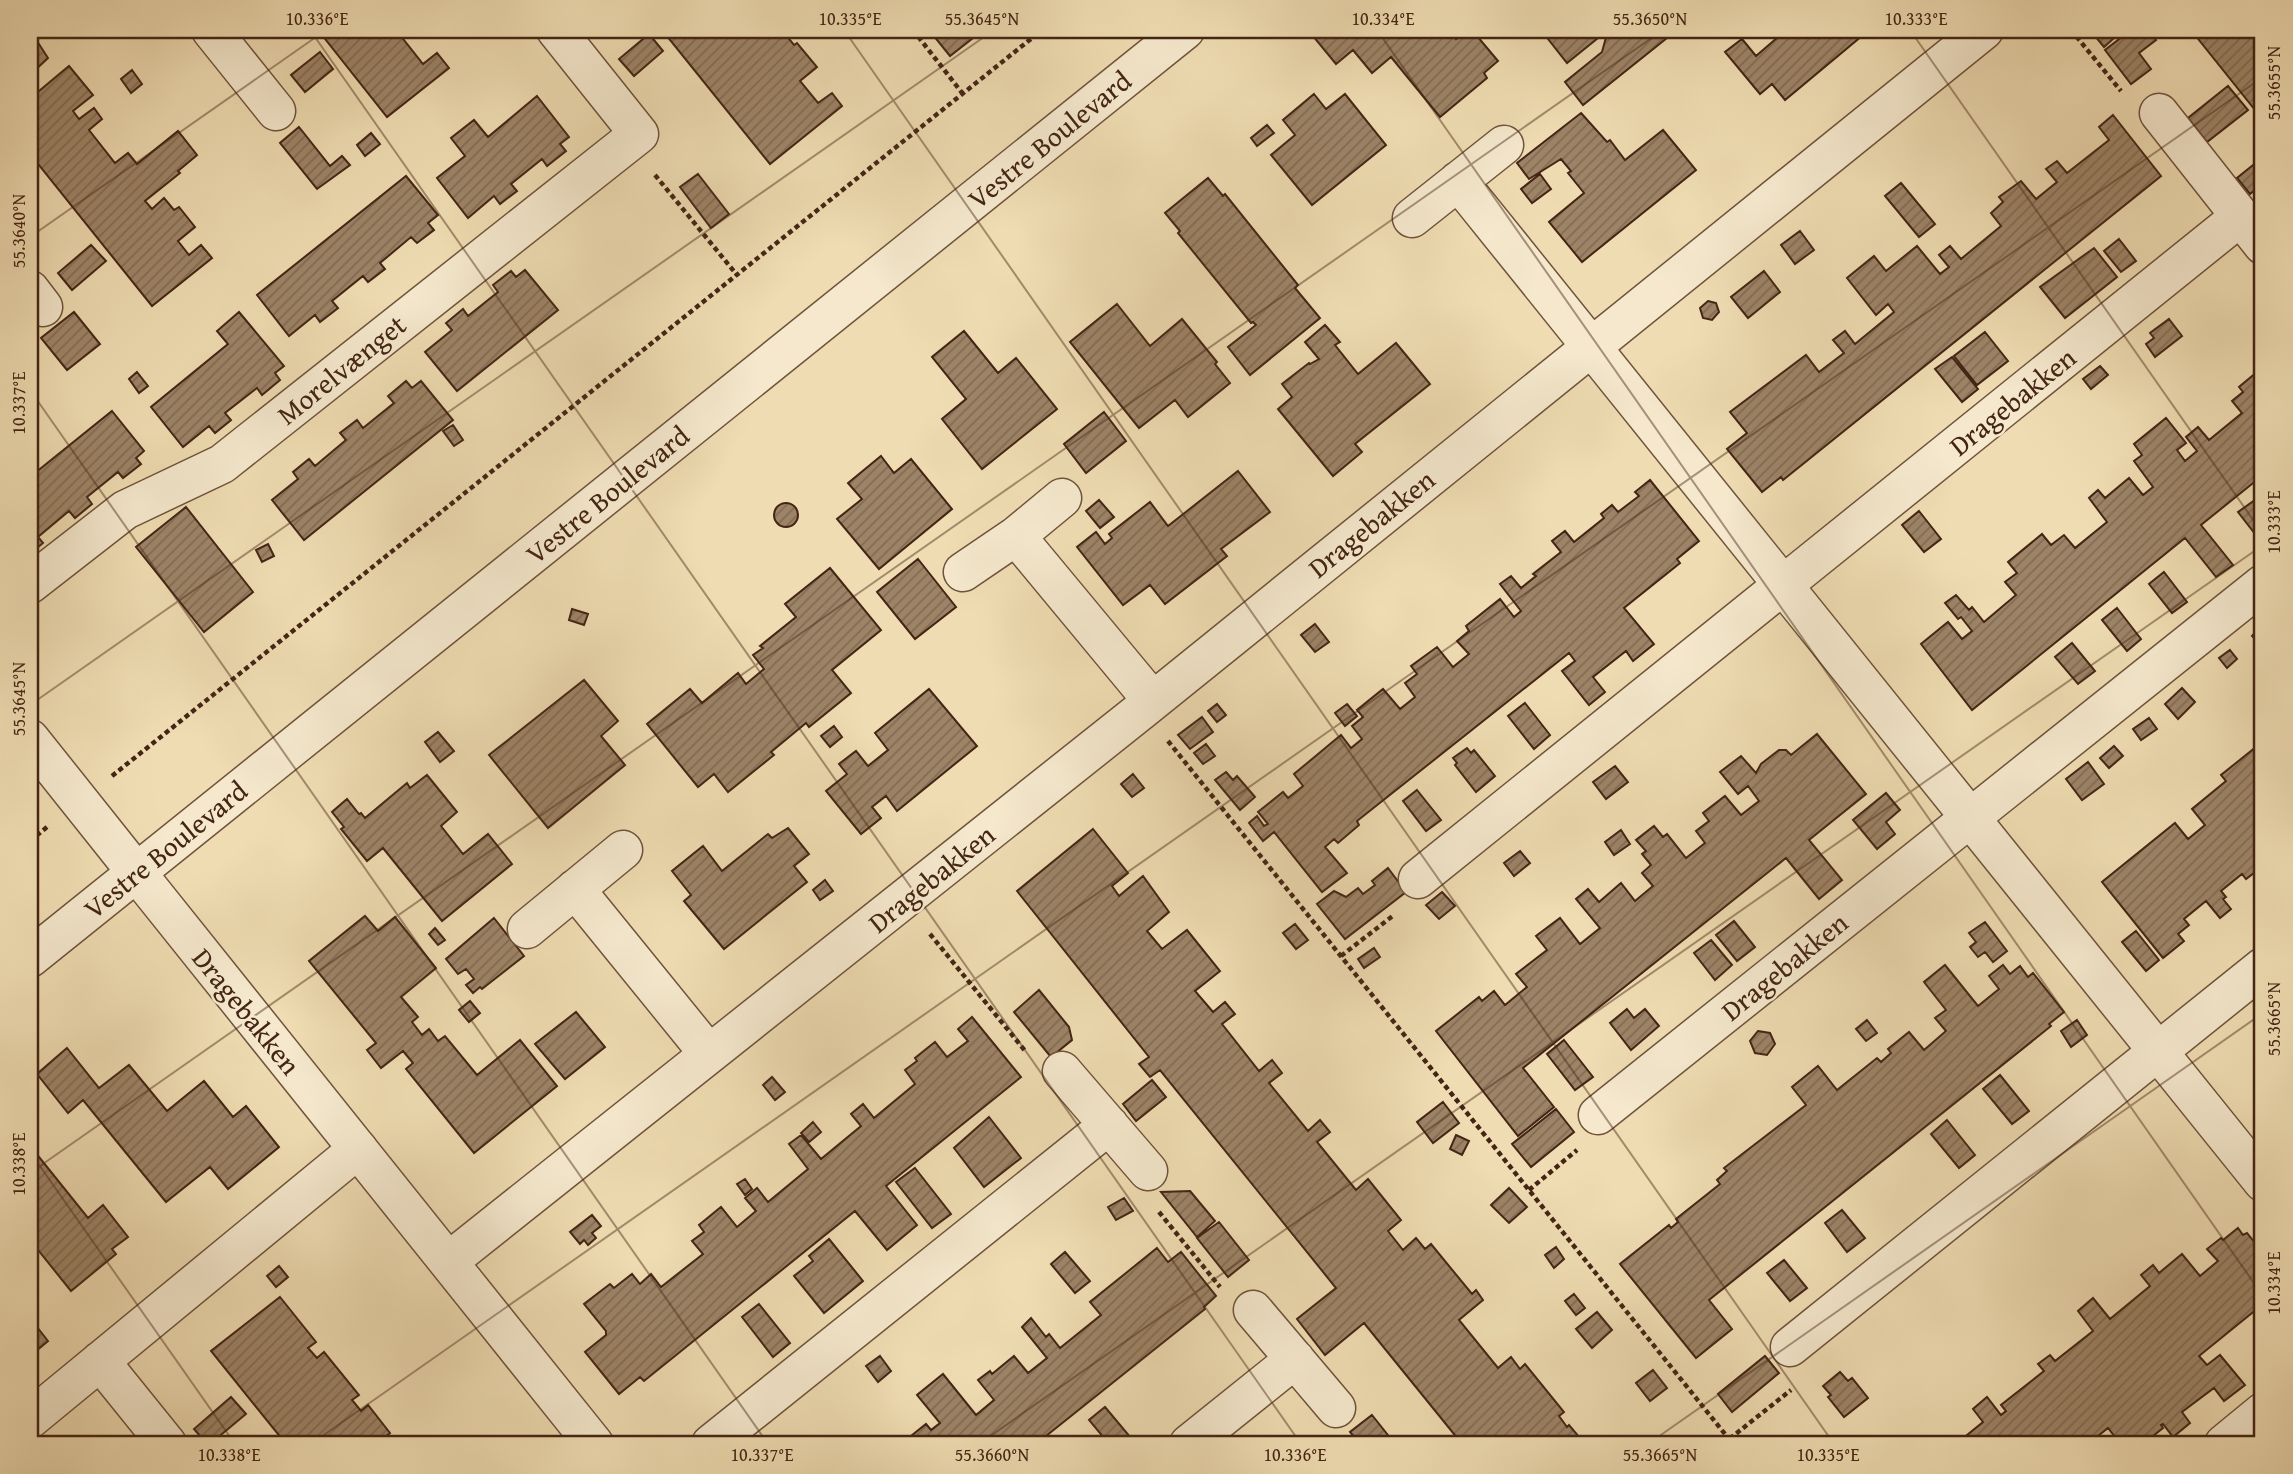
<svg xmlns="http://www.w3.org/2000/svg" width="2293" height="1474" viewBox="0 0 2293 1474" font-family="'Gentium Book Plus',serif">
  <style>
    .building { fill: url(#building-hatch); stroke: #442515; stroke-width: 2 }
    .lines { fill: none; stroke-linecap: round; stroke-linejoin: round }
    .minor-casing { stroke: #6f533c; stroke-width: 41 }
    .tertiary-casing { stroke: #6f533c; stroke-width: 41 }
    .path { stroke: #442515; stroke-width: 4.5; stroke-dasharray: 5 3.5; stroke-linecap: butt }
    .minor { stroke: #f5e8cd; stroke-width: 38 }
    .tertiary { stroke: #f5e8cd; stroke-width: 38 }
    .ticks { fill: none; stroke: #442515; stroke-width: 2; stroke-opacity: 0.45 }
    .labels { text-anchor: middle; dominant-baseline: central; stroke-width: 5; stroke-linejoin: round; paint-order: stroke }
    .street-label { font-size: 28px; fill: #442515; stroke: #f5e8cd }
    .neatline { fill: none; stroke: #442515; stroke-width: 2.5 }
    .ticks-label { font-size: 18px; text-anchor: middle; fill: #442515 }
  </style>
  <defs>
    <pattern id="building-hatch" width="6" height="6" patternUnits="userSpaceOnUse" patternTransform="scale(1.75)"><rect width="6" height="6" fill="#9d8467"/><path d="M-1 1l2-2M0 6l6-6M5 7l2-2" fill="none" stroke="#826c54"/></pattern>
  </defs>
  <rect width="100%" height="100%" fill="#efdcb2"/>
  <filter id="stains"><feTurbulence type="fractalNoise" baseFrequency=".00286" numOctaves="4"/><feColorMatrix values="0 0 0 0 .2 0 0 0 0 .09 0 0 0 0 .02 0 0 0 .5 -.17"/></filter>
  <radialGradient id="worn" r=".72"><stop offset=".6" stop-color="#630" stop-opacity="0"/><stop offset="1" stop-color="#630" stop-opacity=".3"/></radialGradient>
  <path class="building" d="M30,30L48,58L30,75Z
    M318,30H396L423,64L437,53L449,68L387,117Z
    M662,30H786L788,32L785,34L794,45L797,43L817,67L800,81L818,103L832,93L842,106L770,164Z
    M929,30H982V31L950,56Z
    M1308,30H1449L1456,39L1468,30H1472L1498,61L1484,73L1487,78L1440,117L1391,57L1372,73L1353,50L1336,64Z
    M1541,30H1677L1583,105L1565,82L1602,52L1608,30L1567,63Z
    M1786,30H1859L1863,35L1785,100L1772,84L1760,94L1725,52L1742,39L1756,56Z
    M2090,30H2123L2104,47Z
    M2131,30H2148L2156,40L2139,53L2151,69L2131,84L2105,50Z
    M2191,30H2263V120Z
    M649,34L663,51L634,76L619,59Z
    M320,52L333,69L305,92L291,75Z
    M69,66L93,95L73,111L79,119L94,108L102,119L89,130L115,163L128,153L137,164L178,131L197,155L178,171L180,173L145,201L152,209L164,198L174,210L179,207L195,227L178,241L189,255L201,245L212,258L152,306L30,154V92L33,96Z
    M132,70L142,84L131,93L121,79Z
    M2228,86L2248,110L2207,142L2188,118Z
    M1314,94L1326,109L1345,94L1386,145L1312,205L1271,155L1295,135L1283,120Z
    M537,96L569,137L560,144L566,151L547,166L542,159L511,184L517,191L500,204L494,196L468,218L437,178L465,156L451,138L474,120L488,137Z
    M1581,113L1607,142L1610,140L1625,160L1663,130L1696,170L1582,262L1549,222L1584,193L1568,173L1571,171L1561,159L1529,179L1517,163Z
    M2113,115L2161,176L1783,480L1781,477L1762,492L1727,449L1747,433L1730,412L1806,355L1819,372L1844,353L1833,340L1845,331L1855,344L1894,312L1888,304L1876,315L1847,278L1874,256L1886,271L1917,246L1940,274L1949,267L1939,255L1950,246L1961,259L2001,226L1991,213L2003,202L1999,197L2021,181L2036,199L2057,182L2046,169L2057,161L2067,173L2109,140L2099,127Z
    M1267,125L1274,133L1257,146L1251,138Z
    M299,127L330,166L342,156L350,165L317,189L280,143Z
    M371,133L380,144L365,156L357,145Z
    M2263,157V197L2262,198L2256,189L2250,194L2237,178Z
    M698,174L729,214L711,228L680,187Z
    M1540,174L1551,189L1532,203L1521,189Z
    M406,176L438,215L428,223L434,230L417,243L411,237L380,263L385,269L368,282L363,276L332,301L338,308L320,322L315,315L289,336L257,295Z
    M1208,178L1223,196L1225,194L1298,285L1295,288L1320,318L1250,375L1228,347L1256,325L1253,322L1251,323L1178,233L1180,231L1165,213Z
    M1901,183L1935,224L1919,237L1885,196Z
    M1800,231L1814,250L1795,264L1781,245Z
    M2119,239L2136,261L2121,272L2104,251Z
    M91,245L106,261L72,290L58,273Z
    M2094,248L2117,277L2065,318L2040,287Z
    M525,270L558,310L457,391L425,352L452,330L446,323L463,309L468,316L498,292L493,285L511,271L516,277Z
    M1764,271L1780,292L1748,318L1731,297Z
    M1708,301L1716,303L1719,312L1712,320L1703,318L1700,308Z
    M1117,304L1150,346L1182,319L1217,362L1215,364L1230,383L1188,417L1175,400L1139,428L1070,342Z
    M74,312L100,344L67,370L41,338Z
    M239,312L284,366L275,373L280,380L262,395L257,388L225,413L231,420L215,433L209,426L183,447L151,407L228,344L217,331Z
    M2169,319L2182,336L2155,357L2146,344L2154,338L2150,333Z
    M1325,325L1340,342L1335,345L1358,374L1396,343L1430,384L1355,444L1362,452L1333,476L1278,409L1292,397L1282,384L1309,363L1310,364L1319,359L1305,342Z
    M964,331L998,373L1016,358L1057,409L982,469L942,419L966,399L932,357Z
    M1985,332L2008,361L1977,385L1954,356Z
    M1952,357L1978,389L1962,402L1935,369Z
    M2100,366L2108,375L2091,389L2083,379Z
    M2263,367V475L2201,525L2233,565L2216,577L2185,538L1972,710L1921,644L1948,622L1962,639L1972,631L1961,617L1958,619L1945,603L1956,595L1969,610L1972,607L1984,622L2016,595L2005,582L2017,573L2008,562L2042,534L2051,545L2064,535L2075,548L2107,522L2089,498L2098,490L2105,498L2129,478L2143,495L2153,487L2134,461L2142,455L2134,444L2166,418L2186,443L2177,450L2185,461L2197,451L2186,437L2198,427L2209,440L2242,413L2232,401L2243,392L2239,387Z
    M137,372L148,386L139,393L129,379Z
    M406,381L412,388L421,381L453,420L304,540L272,500L298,479L293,472L309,459L315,466L346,440L340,433L357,420L363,428L394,403L388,396Z
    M112,411L144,451L136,458L141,464L123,478L118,472L87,497L92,504L75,518L69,511L38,537L43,543L30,554V477Z
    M1104,412L1126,441L1086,473L1064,444Z
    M453,425L463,440L454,446L443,431Z
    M881,456L894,473L911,459L952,509L879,569L837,519L862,499L848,483Z
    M1238,471L1270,512L1221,549L1227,556L1165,604L1150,585L1123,605L1077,547L1096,532L1105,544L1112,538L1109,534L1150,502L1168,526Z
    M1650,480L1699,541L1677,559L1680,563L1624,608L1654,644L1633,661L1626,651L1593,677L1605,692L1589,705L1562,671L1575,661L1569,653L1357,821L1359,825L1338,843L1334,839L1325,847L1347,873L1322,892L1274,832L1263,841L1249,823L1257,816L1264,826L1268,824L1258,812L1283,792L1288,798L1303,786L1294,774L1341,735L1351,748L1362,739L1352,726L1363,717L1357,710L1383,689L1400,709L1415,697L1405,683L1417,674L1411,666L1437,647L1453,667L1469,654L1457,641L1469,631L1466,626L1500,599L1514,617L1521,611L1500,584L1511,576L1521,588L1536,576L1533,574L1561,552L1552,541L1565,531L1574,542L1604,518L1601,514L1612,505L1618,512L1639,496L1635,492Z
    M1099,500L1114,517L1100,528L1086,511Z
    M2255,500L2263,511V541L2262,543L2238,512Z
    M774 515a12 12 0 1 1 24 0a12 12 0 1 1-24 0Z
    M186,507L253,592L204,632L136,547Z
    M1919,511L1941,539L1924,552L1902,525Z
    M268,544L274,556L262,562L256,550Z
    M918,559L956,607L915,639L877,592Z
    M830,568L881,630L832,670L851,693L809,727L806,723L771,752L774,755L728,792L714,774L698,787L647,724L690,689L702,703L738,673L746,684L764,669L753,655L763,648L760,646L796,617L785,604Z
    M2164,572L2187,602L2172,613L2149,584Z
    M2117,608L2141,639L2127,651L2102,620Z
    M572,609L588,614L584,625L569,620Z
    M1315,624L1329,642L1315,652L1301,635Z
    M2262,625L2263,644L2262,646L2252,636Z
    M2072,643L2095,671L2078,684L2055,657Z
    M2230,650L2237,659L2227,668L2219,658Z
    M584,680L618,721L601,736L625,765L548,828L489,755Z
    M2182,688L2195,702L2178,719L2165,704Z
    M929,689L977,746L897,811L886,796L872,807L881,818L861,834L826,791L847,774L839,764L856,751L868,766L888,750L875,733Z
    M1525,703L1550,735L1534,749L1508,716Z
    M1217,704L1226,715L1217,722L1208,711Z
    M1347,704L1357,716L1345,726L1335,713Z
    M1202,717L1213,732L1190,749L1178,735Z
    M2149,718L2157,729L2141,740L2133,729Z
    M834,726L842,737L830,747L821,736Z
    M438,732L454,751L440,762L425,742Z
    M1817,734L1866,794L1809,840L1842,880L1819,899L1786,858L1523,1068L1554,1107L1518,1136L1436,1031L1479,997L1482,1001L1494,991L1505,1005L1527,987L1516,974L1547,950L1536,936L1560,918L1580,944L1600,928L1576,899L1588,889L1599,902L1621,883L1635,901L1653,886L1642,873L1651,865L1642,854L1646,851L1636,840L1654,826L1663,837L1667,834L1686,858L1705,843L1696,831L1709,821L1703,813L1725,796L1741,815L1759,801L1748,786L1738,794L1720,772L1741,756L1756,773L1761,764L1779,750H1786L1791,755Z
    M1206,744L1215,756L1203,764L1194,753Z
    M2114,746L2123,756L2109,768L2100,758Z
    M2256,747L2263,755V857L2255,864L2259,869L2246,879L2242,874L2221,891L2226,897L2223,899L2231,909L2220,918L2206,901L2184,919L2189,925L2178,934L2184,941L2163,958L2102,882L2175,823L2188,839L2205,825L2192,809L2226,781L2221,775Z
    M1467,748L1471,753L1474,750L1495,776L1476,792L1455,765L1457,763L1453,758Z
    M2088,762L2104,784L2082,800L2066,779Z
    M1615,766L1628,782L1606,799L1593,782Z
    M1226,772L1233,780L1237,776L1255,797L1240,810L1215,780Z
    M1133,774L1144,788L1132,797L1121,784Z
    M427,775L457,812L441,826L463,854L488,834L512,864L442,921L383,848L367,861L341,829L344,827L332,812L347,799L359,814L361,813L365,818L407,783L410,788Z
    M1417,790L1441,820L1426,831L1403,801Z
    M1886,793L1900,810L1886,822L1895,834L1877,849L1853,820Z
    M788,828L809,854L794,866L807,882L724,949L684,901L691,895L672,871L703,846L722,871L768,834L772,838Z
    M1093,829L1128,873L1112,886L1119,896L1143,876L1169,912L1147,931L1162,949L1187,930L1220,971L1195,991L1213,1012L1225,1002L1235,1014L1222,1024L1259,1071L1272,1060L1282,1073L1269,1083L1308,1131L1320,1120L1330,1132L1317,1142L1356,1190L1368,1179L1401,1220L1388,1231L1403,1250L1416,1238L1425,1249L1431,1244L1472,1294L1476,1290L1483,1300L1459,1320L1498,1368L1511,1357L1520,1369L1525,1364L1564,1412L1559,1416L1567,1427L1569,1425L1585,1444H1462L1364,1323L1325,1355L1297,1319L1336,1288L1160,1070L1150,1077L1139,1064L1149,1057L1017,891Z
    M1621,830L1630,844L1614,855L1605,842Z
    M1520,851L1530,863L1514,876L1504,863Z
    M1388,868L1406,892L1345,939L1317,904L1334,891L1346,897L1358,888L1363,894L1375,885L1372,881Z
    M825,880L833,891L820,900L813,890Z
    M1442,892L1455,906L1439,919L1426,905Z
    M365,916L378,931L395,917L436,968L401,997L418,1017L412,1022L422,1035L429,1029L438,1041L445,1036L477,1075L520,1040L557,1086L474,1153L406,1069L413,1063L403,1051L381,1068L367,1050L376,1043L309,961Z
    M494,918L524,956L482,989L480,987L473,993L466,985L474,979L466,969L458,974L446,959Z
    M1734,921L1755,947L1737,961L1716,935Z
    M1985,922L2007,951L1993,962L1985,952L1978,957L1970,947L1976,942L1969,933Z
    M1295,924L1308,940L1296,949L1283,933Z
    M435,928L445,940L438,945L429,934Z
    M2136,931L2159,960L2146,971L2122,942Z
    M1711,940L1732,965L1715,980L1694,953Z
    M1374,948L1380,957L1364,968L1358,959Z
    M1945,965L1978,1006L1999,989L1989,976L2003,965L2010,974L2020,966L2028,977L2033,973L2064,1012L2049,1024L2051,1026L1709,1300L1732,1329L1696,1358L1620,1264L1669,1225L1671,1228L1678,1222L1676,1219L1720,1184L1717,1180L1727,1171L1724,1168L1806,1105L1792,1087L1818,1066L1837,1090L1877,1058L1881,1062L1891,1053L1888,1049L1909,1032L1924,1050L1946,1031L1935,1018L1946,1010L1924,982Z
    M1039,990L1069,1027L1072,1040L1051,1057L1014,1012Z
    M470,1001L480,1013L469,1022L459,1010Z
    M1627,1009L1634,1018L1645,1009L1659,1026L1631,1050L1610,1023Z
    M576,1012L605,1047L565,1079L535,1044Z
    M972,1017L1021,1077L886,1186L917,1225L887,1250L855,1211L644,1381L640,1377L619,1394L585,1352L606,1335V1331L584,1304L610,1284L614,1288L632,1274L640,1284L651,1274L661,1287L703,1254L692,1241L704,1232L699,1225L721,1207L737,1227L756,1211L745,1198L757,1188L768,1202L808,1169L789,1144L801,1135L821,1159L861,1126L851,1114L863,1104L874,1118L915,1084L905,1070L917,1061L915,1058L935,1042L947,1057L968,1041L958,1029Z
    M1867,1020L1877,1033L1866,1041L1856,1029Z
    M2077,1020L2087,1035L2071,1047L2061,1031Z
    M1758,1031L1770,1033L1775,1044L1767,1055L1755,1053L1750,1041Z
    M1564,1040L1593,1077L1575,1090L1547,1054Z
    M67,1048L99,1088L129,1065L167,1111L204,1081L233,1117L246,1106L279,1147L228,1189L210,1167L166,1202L83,1100L68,1113L37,1074Z
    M2000,1075L2029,1111L2012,1124L1983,1089Z
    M772,1077L785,1092L775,1100L763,1085Z
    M1152,1080L1166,1097L1136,1121L1123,1104Z
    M1443,1102L1459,1123L1433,1143L1417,1122Z
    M1556,1109L1574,1132L1531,1167L1512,1144Z
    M989,1117L1021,1158L984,1187L954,1148Z
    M1947,1120L1975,1155L1959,1168L1931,1134Z
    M813,1122L821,1132L809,1142L801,1133Z
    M1456,1135L1469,1141L1462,1155L1450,1149Z
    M39,1157L88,1218L103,1205L128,1237L112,1249L116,1254L71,1291L30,1240V1165Z
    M915,1168L951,1214L932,1228L896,1182Z
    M745,1179L752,1189L745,1195L737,1184Z
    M1509,1188L1527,1207L1509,1223L1491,1205Z
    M1190,1191L1215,1221L1197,1237L1161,1192Z
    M1124,1198L1133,1211L1116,1220L1108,1207Z
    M1842,1210L1865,1238L1847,1252L1825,1223Z
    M592,1215L601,1226L592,1233L596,1238L588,1245L584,1240L580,1244L570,1232Z
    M1219,1222L1249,1260L1228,1277L1197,1238Z
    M2238,1228L2243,1235L2247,1233L2263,1253V1304L2199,1356L2207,1365L2220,1355L2245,1385L2224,1401L2214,1388L2182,1412L2190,1423L2173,1437L2163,1424L2161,1425L2163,1428L2143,1444H2115L2118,1441L2108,1428L2088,1444H1956L1983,1422L1973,1409L1987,1397L2001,1415L2006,1411L2001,1405L2044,1371L2038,1364L2050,1355L2055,1361L2093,1331L2078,1311L2093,1298L2110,1319L2150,1286L2141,1275L2153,1265L2159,1273L2182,1254L2200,1276L2218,1261L2207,1249L2221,1238L2223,1240Z
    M829,1239L863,1281L824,1313L794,1276L813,1261L809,1256Z
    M1556,1247L1564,1259L1554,1268L1545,1255Z
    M1157,1248L1168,1262L1181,1252L1216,1296L1204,1307L1205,1309L1036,1444H901L926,1424L931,1430L940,1423L917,1395L943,1374L976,1415L994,1400L978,1380L990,1371L992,1374L1014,1356L1028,1373L1047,1358L1022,1327L1031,1318L1046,1337L1049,1334L1060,1348L1101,1315L1090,1302Z
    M1065,1252L1090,1281L1075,1293L1051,1264Z
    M1784,1260L1807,1288L1790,1301L1767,1273Z
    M279,1266L288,1277L276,1287L267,1276Z
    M1574,1294L1585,1308L1576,1315L1565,1301Z
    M280,1297L316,1342L308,1348L317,1358L324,1352L359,1395L352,1400L361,1411L368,1405L390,1433L376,1444H286L211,1351Z
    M759,1304L790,1343L773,1357L742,1317Z
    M1597,1312L1612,1330L1592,1348L1576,1329Z
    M30,1318L48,1341L30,1356Z
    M880,1356L891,1371L878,1382L866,1366Z
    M1765,1356L1779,1373L1732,1412L1718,1394Z
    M1653,1370L1667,1388L1650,1401L1636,1383Z
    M1840,1372L1848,1381L1852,1378L1868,1398L1844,1417L1828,1397L1831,1395L1823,1386Z
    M231,1397L246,1414L210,1444H207L194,1429Z
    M1105,1407L1136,1444H1109L1089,1420Z
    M1372,1415L1395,1444H1360L1350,1432Z"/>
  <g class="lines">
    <g class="minor-casing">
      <path id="minor" d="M211,30L276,111
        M2159,113L2263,245
        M1458,181L2263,1182
        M1412,218L1504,145
        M30,290L43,307
        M1016,536L1152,700
        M963,572L1016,536L1062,498
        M30,584L125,510L222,464L639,134L556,30
        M30,739L136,872
        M1418,879L2241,216
        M575,889L709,1054
        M527,929L623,850
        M1062,1071L1148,1171
        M1598,1115L2263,584
        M449,1261L1143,709L1984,30
        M1253,1310L1336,1408
        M1790,1347L2263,967
        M100,1361L167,1444
        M30,1419L358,1149
        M711,1444L1109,1125
        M1189,1444L1295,1359
        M2224,1444L2263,1412"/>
    </g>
    <g class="tertiary-casing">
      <path id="tertiary" d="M136,872L594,1444
        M30,958L1185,30"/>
    </g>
    <path class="path" d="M913,30L963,94
      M2071,30L2121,91
      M655,175L737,275
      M1168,741L1733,1444
      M112,776L1042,30
      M30,841L47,827
      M930,934L1026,1052
      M1341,956L1394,915
      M1529,1190L1577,1150
      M1159,1212L1220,1287
      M1723,1444L1791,1390"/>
    <use href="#minor" class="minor"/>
    <use href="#tertiary" class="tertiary"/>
  </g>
  <path class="ticks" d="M310,30L1301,1444M844,30L1834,1444M1377,30L2263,1296M1910,30L2263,534M30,237L326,30M30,390L768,1444M30,705L994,30M30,1152L235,1444M30,1173L1663,30M311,1444L2263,77M979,1444L2263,545M1648,1444L2263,1013"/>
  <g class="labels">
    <g class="street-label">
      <text transform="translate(1049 139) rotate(-39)">Vestre Boulevard</text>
      <text transform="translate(341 369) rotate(-39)">Morelvænget</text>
      <text transform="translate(2012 401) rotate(-39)">Dragebakken</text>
      <text transform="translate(607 494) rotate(-39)">Vestre Boulevard</text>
      <text transform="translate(1371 523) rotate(-39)">Dragebakken</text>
      <text transform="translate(165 849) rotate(-39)">Vestre Boulevard</text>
      <text transform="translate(931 878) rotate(-39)">Dragebakken</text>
      <text transform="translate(1784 966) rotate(-39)">Dragebakken</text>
      <text transform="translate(247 1011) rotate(51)">Dragebakken</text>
    </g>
  </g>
  <rect width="2293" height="1474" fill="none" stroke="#efdcb2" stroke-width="77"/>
  <rect x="38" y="38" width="2216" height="1398" class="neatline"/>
  <g class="ticks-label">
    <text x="317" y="25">10.336°E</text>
    <text x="850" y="25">10.335°E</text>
    <text x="982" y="25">55.3645°N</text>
    <text x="1383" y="25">10.334°E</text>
    <text x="1650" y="25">55.3650°N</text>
    <text x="1916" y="25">10.333°E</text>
    <text transform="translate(2274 83) rotate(-90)" y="6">55.3655°N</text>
    <text transform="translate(19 231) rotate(-90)" y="6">55.3640°N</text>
    <text transform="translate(19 403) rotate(-90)" y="6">10.337°E</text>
    <text transform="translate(2274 522) rotate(-90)" y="6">10.333°E</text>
    <text transform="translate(19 699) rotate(-90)" y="6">55.3645°N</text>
    <text transform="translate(2274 1019) rotate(-90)" y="6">55.3665°N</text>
    <text transform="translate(19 1164) rotate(-90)" y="6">10.338°E</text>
    <text transform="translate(2274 1283) rotate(-90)" y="6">10.334°E</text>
    <text x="229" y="1461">10.338°E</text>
    <text x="762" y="1461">10.337°E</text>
    <text x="992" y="1461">55.3660°N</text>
    <text x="1295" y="1461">10.336°E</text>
    <text x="1660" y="1461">55.3665°N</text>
    <text x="1828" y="1461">10.335°E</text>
  </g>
  <rect width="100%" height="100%" filter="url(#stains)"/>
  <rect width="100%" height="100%" fill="url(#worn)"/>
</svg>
